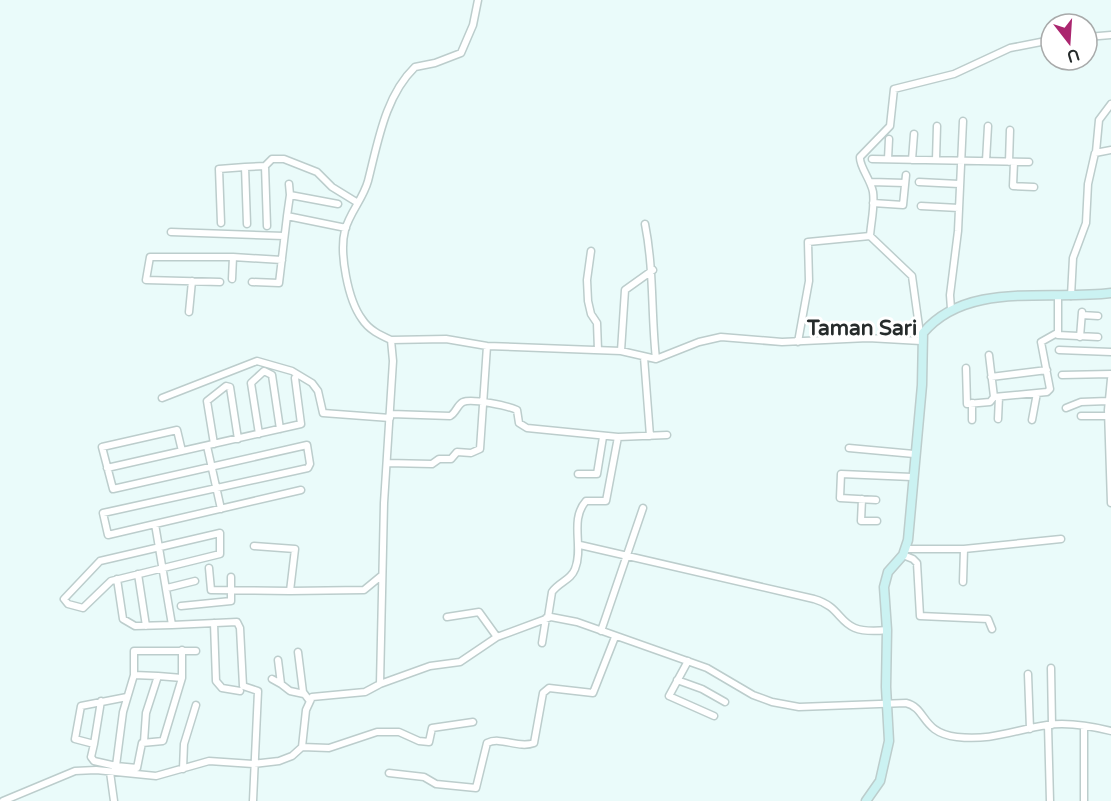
<svg xmlns="http://www.w3.org/2000/svg" width="1111" height="801" viewBox="0 0 1111 801" font-family="'Varela Round',sans-serif">
  <style>
    .lines { fill: none; stroke-linecap: round; stroke-linejoin: round }
    .street-casing { stroke: #bccdcc; stroke-width: 9 }
    .secondary-casing { stroke: #bccdcc; stroke-width: 11 }
    .street { stroke: #fff; stroke-width: 6 }
    .secondary { stroke: #cbf2f2; stroke-width: 8 }
    .labels { text-anchor: middle; dominant-baseline: central; stroke-width: 6; stroke-linejoin: round; paint-order: stroke }
    .quarter-label { font-size: 21px; font-weight: bold; fill: #252b2b; stroke: #fff }
  </style>
  <rect width="100%" height="100%" fill="#eafbfa"/>
  <g class="lines">
    <g class="street-casing">
      <path id="street" d="M1087,37L1111,35
        M1096,152L1099,120L1111,104
        M872,159L1029,162
        M888,159L889,139
        M912,160L914,134
        M936,160L937,126
        M986,161L988,126
        M1009,162L1010,130
        M1014,162L1013,186L1034,187
        M871,182L905,183
        M919,182L959,184
        M289,184L290,195L287,216L346,228
        M290,195L338,204
        M873,203L903,205L906,175
        M921,206L959,208
        M221,223L219,169L245,167
        M247,224L245,167L265,166
        M645,224C654,269 651,313 656,359
        M267,226L265,166L272,159H284L317,172L332,187L358,203
        M171,232L284,236
        M591,251L587,280L588,301L591,314L597,323L598,350
        M232,279L233,257L282,260
        M220,282L146,280L150,257H233
        M252,282L279,283L287,216
        M1058,296V335L1098,337
        M1071,296L1073,258L1086,223L1088,184L1095,153L1111,150
        M951,309L950,295L958,231L963,121
        M189,312L192,281
        M1082,315L1098,316
        M1080,337L1082,312
        M391,340L446,339L487,346L621,351L656,359L699,342L721,337L782,342L868,338L921,341L912,276L870,236C871,222 875,206 873,192C871,180 859,166 860,157L890,126L894,89L954,74L1010,48L1051,40
        M798,342L809,281L808,242L870,236
        M1059,350L1111,352
        M621,351L625,290L653,270
        M989,355L994,397L1047,392L1050,389L1041,342L1057,333
        M644,357L650,436
        M966,368L967,404L990,402L994,397
        M1062,375L1111,374
        M991,377L1047,370
        M1111,379L1108,410L1111,503
        M162,398L257,361L292,371L312,383L318,391L323,413L390,418
        M1066,408L1081,402L1108,401
        M391,414L450,416C456,413 457,405 463,402C472,398 508,406 517,410L519,423L527,428L618,437L606,501H586C569,520 584,547 575,569C571,580 559,582 552,592L548,617
        M1081,416H1108
        M998,419L999,397
        M972,420V403
        M1032,420L1037,393
        M259,434L251,383L264,371L272,375L280,429
        M618,437L667,435
        M214,444L207,401L226,386L230,387L238,439
        M207,446L221,509
        M849,448L914,454
        M387,463L432,464L439,459H451L457,452L471,453L480,449L487,346
        M107,468L301,424L295,378
        M578,474H597L603,437
        M862,499L861,521H877
        M876,500L840,498L841,474L912,477
        M155,524L108,535L103,513L308,468L310,464L307,445L113,489L102,447L177,430L182,451
        M220,533V554L111,581L83,608L68,604L64,599L100,561Z
        M580,545L814,599C849,609 834,636 887,630
        M254,546L295,549L290,591L364,590L381,576
        M906,549H964L1061,539
        M903,555L913,559L917,563L920,616L988,619L992,629
        M209,568L211,590L290,591
        M138,574L146,626
        M117,579L123,619L135,626L172,625
        M963,582L964,549
        M167,588L195,581
        M181,606L231,601V577
        M447,617L479,612L497,637
        M214,623L216,681L222,688L240,691
        M601,631L643,508
        M542,643L546,618
        M298,652L303,692L309,700
        M278,660L281,684L290,691L304,694
        M688,661L669,696L714,716
        M1051,668L1052,725
        M1028,674L1030,729
        M134,675L158,676
        M272,679L281,684
        M677,680L702,689L725,702
        M380,684L384,503L393,361L391,340C380,335 369,330 362,319C348,300 339,253 345,230C350,212 363,199 368,181C378,142 385,96 415,67L435,63L461,53L473,25L478,0
        M127,697L81,706L75,739L94,744L91,757L94,761L116,766L123,712L134,675V651H196
        M1048,725L1050,801
        M1084,726V801
        M144,742L146,713L158,676L182,678
        M94,744L101,701
        M302,747L329,748L377,732H399L419,741L429,742L432,728L473,722
        M115,769L116,766L137,768L142,743L163,741L182,678V650
        M183,769L184,744L196,705
        M110,772L114,801
        M389,773L424,777L436,784L476,788L487,743C501,736 518,749 534,743L543,693L549,688L593,693L615,637
        M3,801L75,771L96,770L156,776L209,761L253,764L279,761L292,756L302,747L306,710L312,697L365,692L380,684L430,666L460,662L497,637L551,617L577,622L707,668L753,695L772,702L799,707L906,703C927,708 921,733 957,737C992,741 1014,730 1047,725C1068,722 1091,726 1111,731
        M253,801L258,691L243,686L240,628L237,622L172,625L155,524L301,490"/>
    </g>
    <g class="secondary-casing">
      <path id="secondary" d="M866,801L880,781L889,741L886,687L887,630L884,587L888,572L903,555L908,540L922,385L923,333C967,280 1051,301 1111,293"/>
    </g>
    <use href="#street" class="street"/>
    <use href="#secondary" class="secondary"/>
  </g>
  <g class="labels">
    <g class="quarter-label">
      <text x="862" y="328">Taman Sari</text>
    </g>
  </g>
  <g transform="translate(1069 42) rotate(163)"><circle r="28" fill="#ffffff" stroke="#a8aaaa" stroke-width="1.5"/>
  <path d="M0-4.5L10 22L0 15L-10 22Z" fill="#ab266f"/>
  <text y="-9" font-size="16" font-weight="bold" text-anchor="middle" fill="#252b2b">U</text>
  </g>
</svg>
